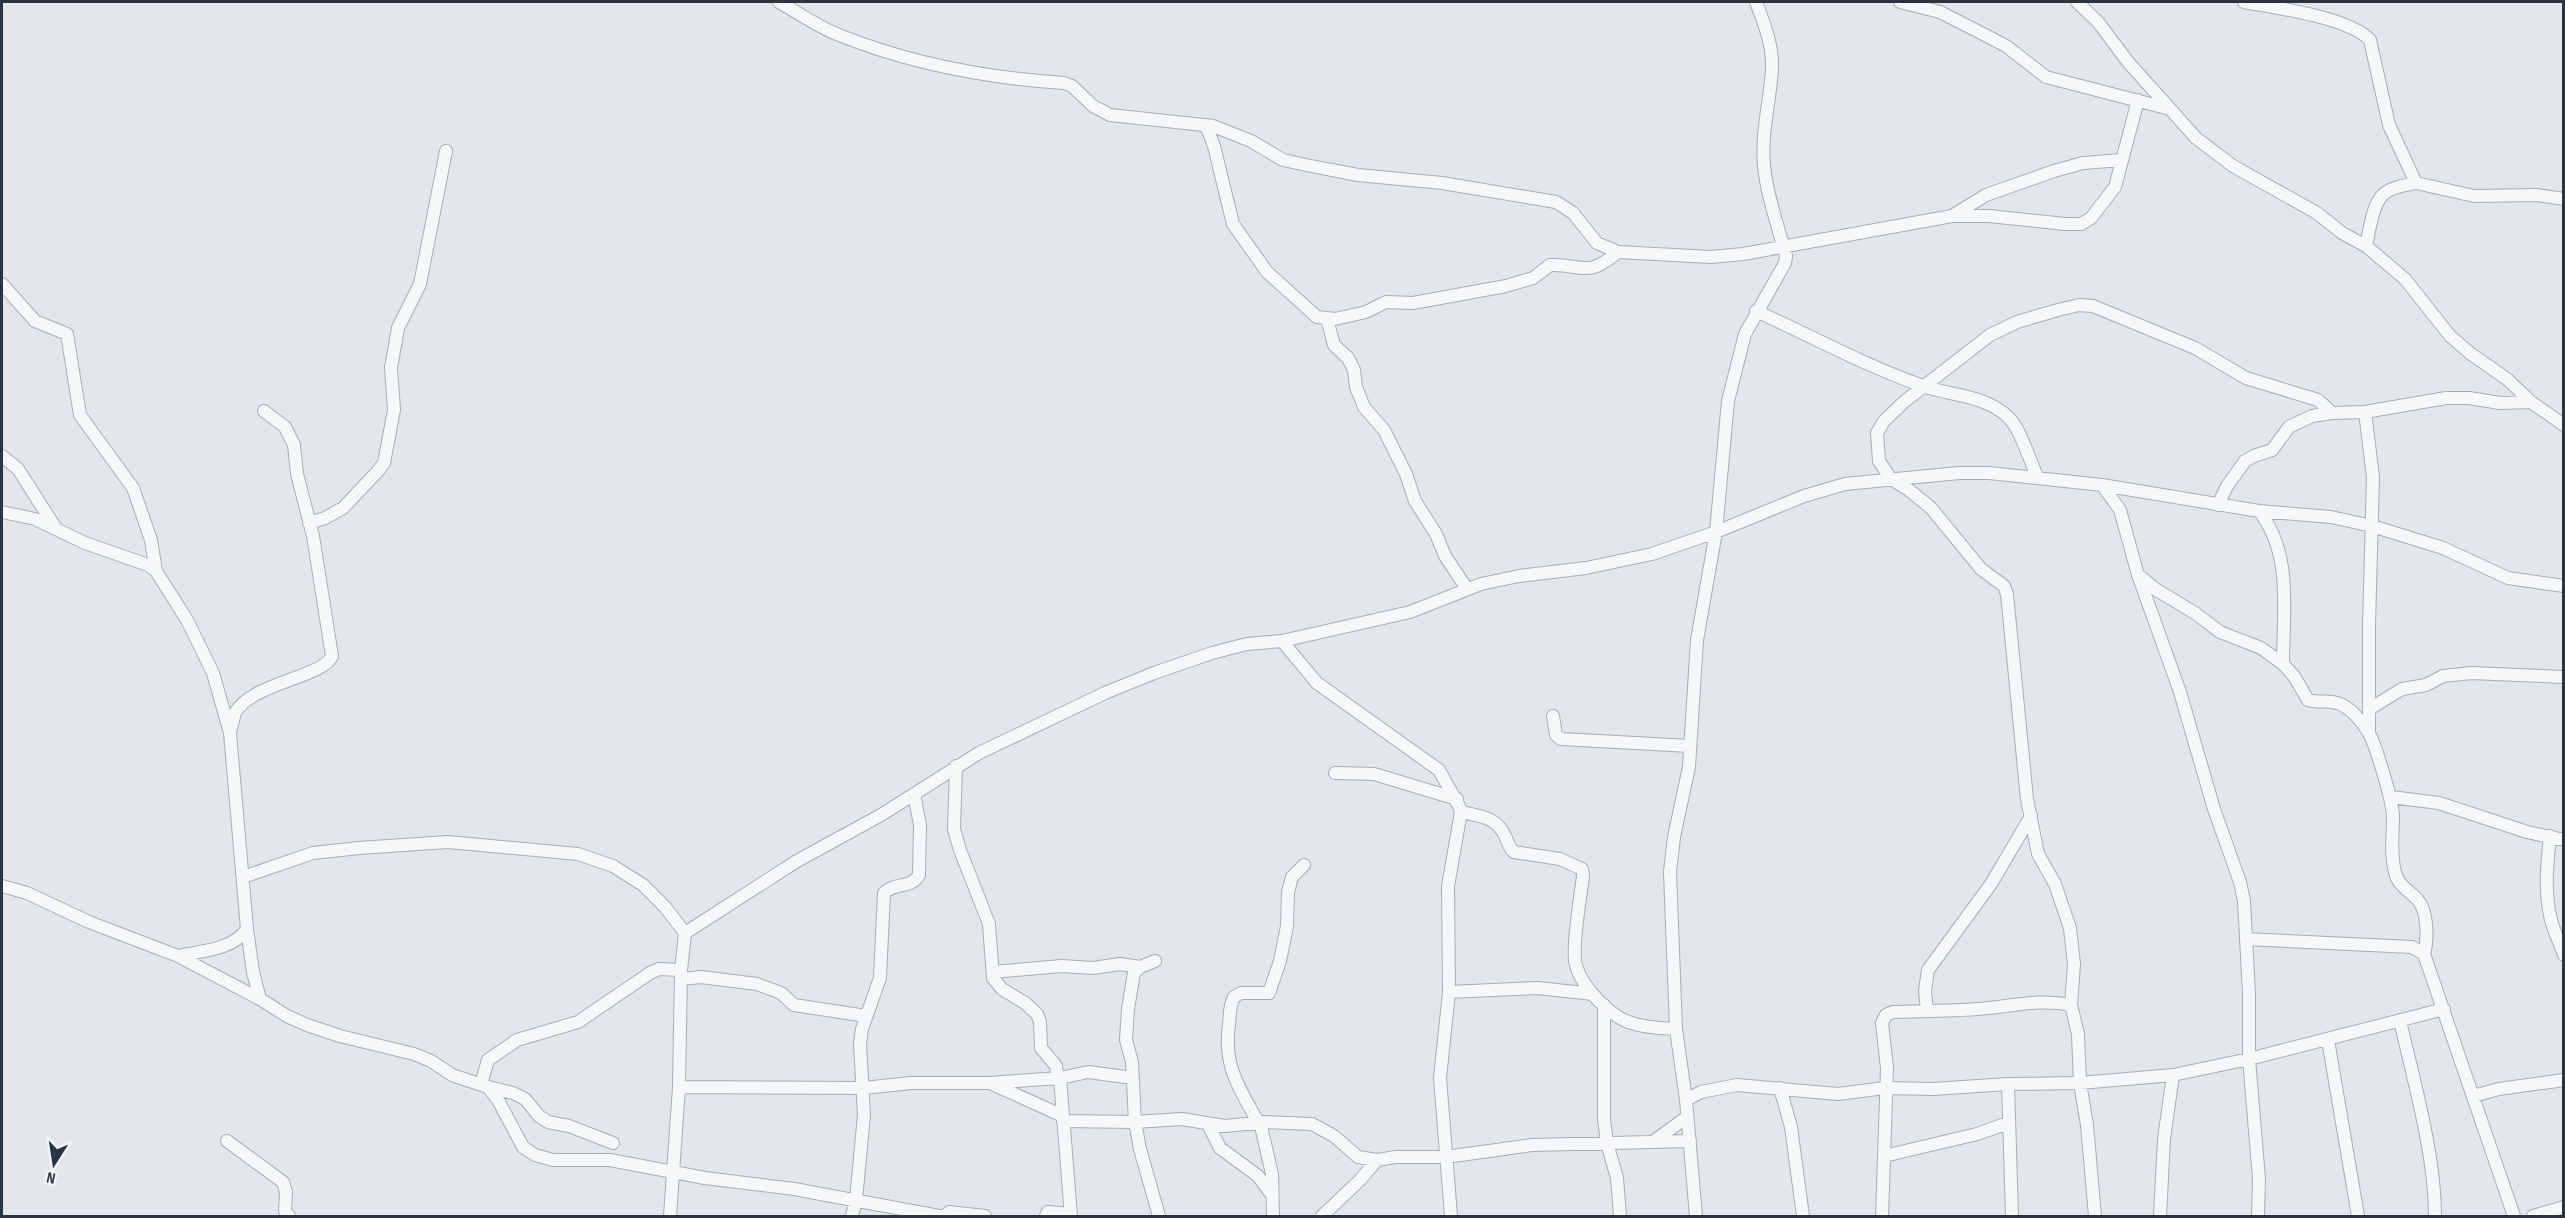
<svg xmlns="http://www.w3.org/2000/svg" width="2565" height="1218" viewBox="0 0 2565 1218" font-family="'Sofia Sans Condensed',sans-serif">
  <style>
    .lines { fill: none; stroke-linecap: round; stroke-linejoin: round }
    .minor-casing { stroke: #a8adb5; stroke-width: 14 }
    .minor { stroke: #f6f7f9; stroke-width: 12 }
  </style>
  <rect width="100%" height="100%" fill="#e3e6eb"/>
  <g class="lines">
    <g class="minor-casing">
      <path id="minor" d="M779,2C799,13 818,27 839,35C911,64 987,78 1064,83L1072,86L1093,106L1110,115L1213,126L1251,141L1283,160L1311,166L1358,175L1442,183L1556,202L1573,213L1597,243L1618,252L1711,257L1743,254L1952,216L1986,195L2054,171L2083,163L2122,160
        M1900,2L1940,12L1987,36L2006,46L2046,77L2170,109
        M2077,2L2098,22L2128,62L2196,138L2233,166L2317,213L2342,233L2366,246L2405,279L2450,336L2471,354L2507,379L2531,402L2564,425
        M2244,2C2276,8 2348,17 2370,40L2389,125L2416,183L2474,196L2537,195L2564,199
        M1206,125L1214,146L1233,224L1267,272L1317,317L1335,319L1366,312L1386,302L1413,303L1506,286L1533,278L1550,265C1584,264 1586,279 1618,252
        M1953,216H1989L2065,224H2081L2091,218L2115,187L2138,100
        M2366,246C2370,230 2372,199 2388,191C2396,186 2407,185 2416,183
        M2,284L35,321L67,334L80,415L133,488L151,540L156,571
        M1756,311C1811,336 1866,366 1923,386C1951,396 1986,395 2008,417C2021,429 2029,460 2038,478
        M1327,319L1334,345L1348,358L1354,370L1356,387L1364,407L1384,430L1406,474L1415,501L1436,534L1445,556L1467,589
        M2365,412L2373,477L2369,625V734
        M2,456L18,469L55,527
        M2102,485L2120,510L2138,575L2180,692L2214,809L2240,882L2244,901L2249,993V1059L2259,1179L2258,1216
        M2218,505L2227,486L2245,461L2254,456L2272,450L2289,427L2312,416L2332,413L2365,412L2446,398H2469L2500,403L2531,402
        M2259,511C2293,554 2283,612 2283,664
        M2,512L35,519L85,543L148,565L156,571L187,620L213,673L230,733L247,929L253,972L260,999
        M309,523L325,518L343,508L377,472L384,463L394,410L391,368L398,328L420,284L446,151
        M2141,577L2155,589L2195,613L2220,632L2261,648L2283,664L2294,676L2308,700C2318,703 2330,700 2340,704C2351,708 2363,723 2369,733C2376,746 2393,802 2393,817C2393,836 2390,853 2395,872C2398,886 2409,890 2418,900C2428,912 2428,940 2424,954
        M1282,641L1317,683L1439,770L1459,806L1461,812L1448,886L1449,992L1440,1078L1451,1216
        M2371,708L2402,689L2426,685L2443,676L2471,673L2564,677
        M1553,716L1556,735L1561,739L1690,746
        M230,732C232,726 233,719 235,713C251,683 324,677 332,656L313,536L297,474L294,445L285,427L264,411
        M956,766L954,829L960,850L989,924L993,978L1002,989L1025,1003L1037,1014L1040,1022L1041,1048L1056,1066L1058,1079
        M1335,773L1374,774L1457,799
        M2391,797L2439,803L2527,832L2564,840
        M1461,812C1479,816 1497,817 1505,836C1508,842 1509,848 1514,852L1560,859L1582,869L1583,877C1580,897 1573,942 1575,960C1578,984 1611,1019 1635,1024C1648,1028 1663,1028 1676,1029
        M2550,836C2547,865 2544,891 2551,920C2554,932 2560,943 2564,955
        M243,877L313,853L359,848L448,842L578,854L613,866L643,885L665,907L685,933L681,970L679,1087L670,1216
        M2,886L27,893L89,922L178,956L260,999L287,1016L307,1025L340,1036L414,1054L431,1061L452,1075L488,1087L498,1100L523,1147L535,1155L553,1160H610L705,1178L794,1189L939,1216
        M685,933L797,861L881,815L979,753L1105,693L1154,673L1212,653L1247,644L1282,641L1410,612L1481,584L1519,576L1586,568L1652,554L1716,532L1804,496L1845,484L1959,473H1989L2102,485L2259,511L2331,517L2372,526L2443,548L2508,578L2564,586
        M2246,939L2412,947L2424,954L2514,1216
        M178,956C201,951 233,950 247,929
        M1155,961L1140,967L1134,973L1128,1009L1126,1040L1132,1062L1135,1122L1140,1149L1159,1216
        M993,972L1061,966L1093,968L1120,964L1140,967
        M681,979L701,977L757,984L781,993L794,1005L866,1016
        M1449,992L1538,988L1593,994
        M1604,1005V1119L1607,1143L1617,1178L1620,1216
        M1927,1011L1925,991L1928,970L1991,884L2031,816
        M2400,1021C2414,1081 2435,1156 2435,1216
        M2328,1040L2358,1216
        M1060,1078L1071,1216
        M990,1083L1063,1116
        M481,1084L488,1060L517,1040L578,1022L650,973L659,969L681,970
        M2008,1084L2012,1216
        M488,1087L513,1093L525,1099L539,1116L548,1122L569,1126L613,1143
        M679,1087L864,1088L911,1083H989L1060,1078L1088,1072L1133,1078
        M1780,1088L1791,1127L1803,1216
        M2473,1096L2499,1089L2564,1080
        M1686,1100L1701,1092L1737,1085L1838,1094L1885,1088L1933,1089L2008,1084L2080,1083L2173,1075L2249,1059L2444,1009
        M1063,1121L1135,1122L1182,1119L1225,1126L1265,1122L1312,1124L1334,1136L1358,1157L1377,1160L1396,1157H1446L1532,1145L1690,1141
        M1258,1122C1239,1088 1223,1065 1229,1025C1230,1015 1229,1006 1234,997L1241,993H1269L1280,961L1287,926L1288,892L1292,877L1304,865
        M1260,1122L1272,1174L1273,1216
        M1208,1124L1220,1148L1258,1176L1272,1195
        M227,1141L283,1182L286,1192L285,1211L289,1216
        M1654,1141L1687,1117
        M1884,1156L1977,1134L2008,1123
        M852,1216L856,1200L864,1115L860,1044L862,1029L880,978L884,893C895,882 911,889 919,875L920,825L914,794
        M945,1216L949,1212L985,1216
        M1046,1216L1048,1212L1071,1214
        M1322,1216L1360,1180L1377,1160
        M1696,1216L1686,1100L1676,1029L1670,872L1674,837L1689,767L1697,640L1716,532L1728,401L1745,334L1785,263L1786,256C1778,226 1767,196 1764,166C1761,132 1770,102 1772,69C1773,45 1764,23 1756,2
        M1882,1216L1887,1068L1882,1023L1886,1015L1893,1012C1921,1011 1950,1011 1978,1009C2010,1007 2039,998 2071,1005
        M2095,1216L2087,1125L2080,1083L2078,1034L2071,1005L2074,964L2070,928L2055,884L2038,854L2027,799L2007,594L2004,586L1981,569L1931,508L1909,490L1891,479L1879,461L1877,433L1884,421L1905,401L1990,335L2017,322L2058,310L2079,305L2093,306L2195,348L2246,378L2318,400L2332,413
        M2160,1216L2164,1139L2173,1075
        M2533,1216L2564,1207"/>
    </g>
    <use href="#minor" class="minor"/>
  </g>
  <rect width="2565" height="1218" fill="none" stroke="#2b3442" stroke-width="6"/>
  <g transform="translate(54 1164) rotate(192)" stroke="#f3f5f8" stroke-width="4.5" paint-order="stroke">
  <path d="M0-4.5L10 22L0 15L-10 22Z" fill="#2b3442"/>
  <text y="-9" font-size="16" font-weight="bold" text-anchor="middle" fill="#2b3442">N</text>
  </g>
</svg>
